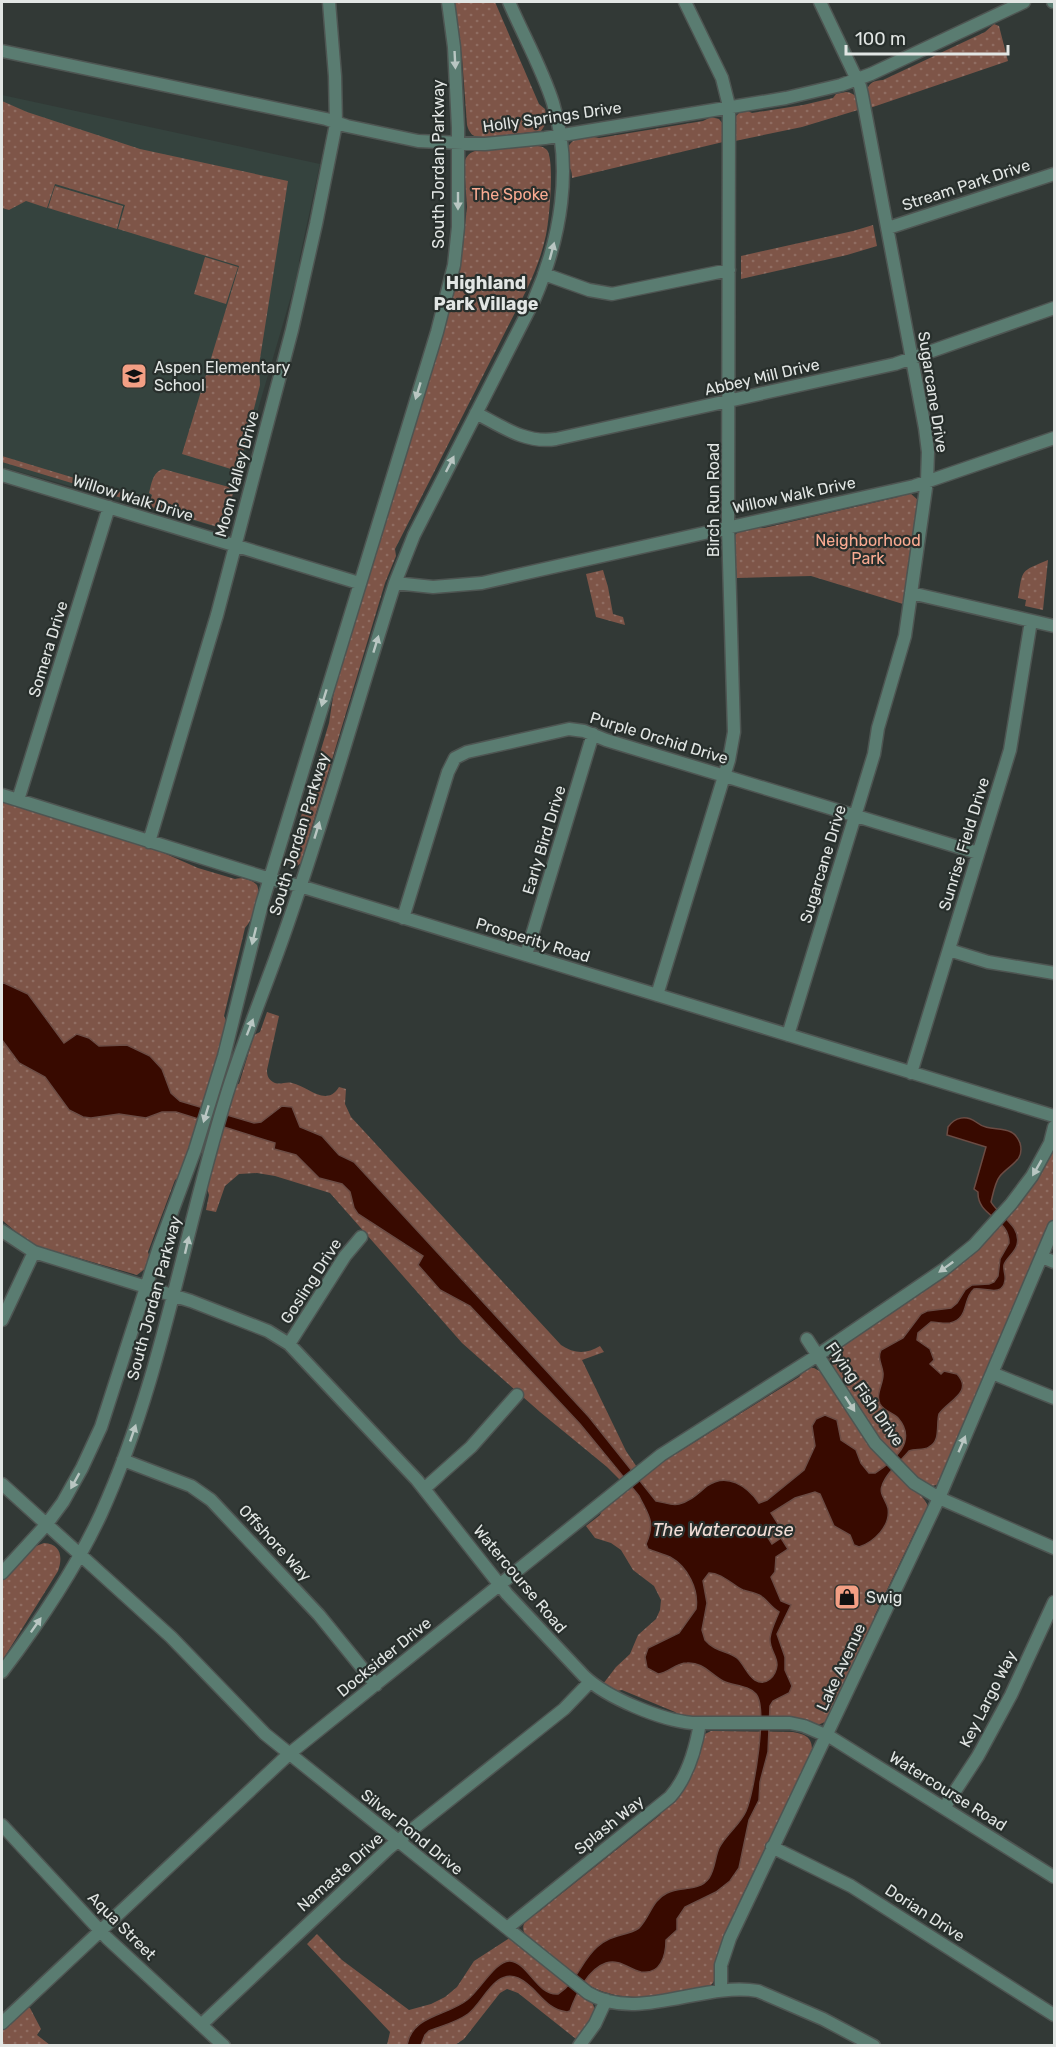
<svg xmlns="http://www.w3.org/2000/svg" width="1056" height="2047" viewBox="0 0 1056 2047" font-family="Rubik,sans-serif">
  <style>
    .built { fill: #35433e }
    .green { fill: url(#green-dots) }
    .water { fill: #380a00; stroke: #6b4c44; stroke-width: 1.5; fill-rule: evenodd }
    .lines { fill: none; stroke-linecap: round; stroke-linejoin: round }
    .minor-casing { stroke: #4e5552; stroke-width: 15 }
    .minor { stroke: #5a7c71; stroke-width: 12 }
    .oneway { fill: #b9c6c2 }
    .labels { text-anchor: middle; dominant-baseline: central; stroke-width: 4.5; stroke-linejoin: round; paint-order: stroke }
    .street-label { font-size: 16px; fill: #e2e6e4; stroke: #282f2c }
    .park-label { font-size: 16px; fill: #faab92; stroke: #282f2c }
    .poi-label { font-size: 16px; fill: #e2e6e4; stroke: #282f2c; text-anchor: start }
    .neighbourhood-label { font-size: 18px; font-weight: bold; fill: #e2e6e4; stroke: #282f2c }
    .water-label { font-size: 18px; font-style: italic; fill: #f2ddd6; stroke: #282f2c }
  </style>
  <defs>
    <pattern id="green-dots" width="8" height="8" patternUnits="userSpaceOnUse" patternTransform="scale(1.5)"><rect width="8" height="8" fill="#7e5548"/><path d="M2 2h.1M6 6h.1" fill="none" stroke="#906d62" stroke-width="1.8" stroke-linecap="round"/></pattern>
  </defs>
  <rect width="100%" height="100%" fill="#323936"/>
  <path class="built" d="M2,95L320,164L299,261L300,269L298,280L294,286L223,529L2,467Z"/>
  <path class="green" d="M453,2H495L539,104L545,109L547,122L541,131L481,138C473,137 469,133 467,125L462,57Z
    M994,24L999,26L1008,61L870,108L867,90C870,81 875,81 883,80L985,32Z
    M846,92C856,93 858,99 861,107L858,110L802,127L735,141L734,118L739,113L748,111L752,113L803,105L833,98L836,94Z
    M2,101L27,112L140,149L288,181L259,365L260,385L240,464L237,468L231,469L182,454L239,266L118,229L125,205L55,184L47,208L26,201L9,210L2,208Z
    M711,117L719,119L723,124V142L572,178C572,171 571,170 568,165C567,163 567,157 567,156C566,137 585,135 599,138L703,121Z
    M534,146C539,146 543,146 547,150C555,161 549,222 546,235C542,254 535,272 527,289L395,549L396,556L385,583L301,863L297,866L287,863L329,723L336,678L460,271L467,207L464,165C465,158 468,153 475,151Z
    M55,186L123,206L117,229L48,208Z
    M873,225L877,246L847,255L741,279V256L853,231Z
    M205,257L238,267L226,304L194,294Z
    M2,456L124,493L123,497L149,505L152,495L149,493C152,483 152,473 163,469L229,487L233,493L225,526L221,528L2,462Z
    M910,493L919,501L903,604L811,576L737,578L733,538C740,526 752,528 764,528L898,497L900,495Z
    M1048,560L1043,610L1025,606L1026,600L1018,598C1023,568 1020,572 1048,560Z
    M603,570L608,587L613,614L623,617L625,625L596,617L586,574Z
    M2,800L157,850L198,868L235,879C242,877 252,880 257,885C262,898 253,919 245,928L224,1016L227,1023L214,1076L239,1084L254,1035L260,1032L267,1012L279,1016L267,1070C267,1075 268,1079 273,1082C279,1086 286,1081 292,1083C308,1086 326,1108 339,1087L346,1089L345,1104L351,1117L561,1345C574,1354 587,1354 600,1346L604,1352L582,1360L626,1451L643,1476L670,1455H674L799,1377L807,1368H814L823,1373C843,1403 861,1438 887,1464C896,1475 926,1495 928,1507L924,1518L918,1525L874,1617V1624L827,1721L818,1725L696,1719L679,1716L675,1712L622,1690L617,1691L603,1684L616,1667L630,1654L638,1635L656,1619L660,1610L661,1600L654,1586L633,1570L621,1550L611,1543L595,1538L586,1526L600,1515L602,1510L628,1488L607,1467L540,1412L462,1343L330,1193L275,1176L257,1173L239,1174L225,1186L216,1212L206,1210L209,1195L207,1188L216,1157L190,1149L179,1177L175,1180L148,1252L150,1258L146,1268L137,1275L61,1253C38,1256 18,1233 2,1220Z
    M1054,1144V1217L943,1479C938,1487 931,1487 923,1483L879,1439L829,1362L831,1352L961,1261L1034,1183L1048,1159Z
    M44,1543C61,1544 63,1557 58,1571L2,1661V1581L36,1546Z
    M711,1731L793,1732C803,1734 812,1736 812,1749C785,1813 749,1875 723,1940C719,1951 719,1977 712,1984C706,1990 693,1990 685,1991C652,1997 623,2002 592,1987L527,1937C519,1927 525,1921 532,1913L536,1914L660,1815L703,1735Z
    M317,1934L342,1960L409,2010L431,2004L445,1997L457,1987L474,1961L511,1937L592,2002L596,2012L592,2021L588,2022L576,2039L518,1993L507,1989L500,1993L464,2039L455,2045H387L390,2032L307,1944Z
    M27,2007L30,2008L41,2029L37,2035L50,2045L2,2046V2031Z"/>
  <path class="water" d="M2,982L28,994L64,1043L77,1034L89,1038L99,1046L127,1045L150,1056L162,1069L171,1093L180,1101L254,1123L261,1122L282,1106L292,1107L300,1127L322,1136L339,1155L354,1162L589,1417L656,1501C665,1502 671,1506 679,1504C691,1501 698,1493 707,1486C727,1472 747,1486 759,1503L767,1500L804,1470L815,1446L812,1426L816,1419L825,1415L837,1420L841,1440L856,1450L861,1463L869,1473H875C894,1461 918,1441 898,1418C893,1413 884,1411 880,1404C875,1394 884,1383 883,1373C882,1364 877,1359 881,1350L903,1338L921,1314L927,1311L951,1308L957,1303L965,1290L972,1285L989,1284L994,1282L998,1276L1000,1259L1009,1243C1009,1217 977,1217 978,1192L974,1189L986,1147L947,1135L948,1127C955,1117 966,1115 976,1122C989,1132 999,1126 1011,1132C1015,1134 1018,1138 1020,1143C1025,1161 1010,1164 1000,1176C995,1182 993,1194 991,1202C999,1216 1022,1226 1017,1245C1015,1253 1006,1258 1004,1265C1003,1270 1006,1275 1005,1280C1003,1298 984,1287 974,1289C962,1299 970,1318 950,1323C944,1324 937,1322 931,1322L918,1333L917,1340L930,1349L934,1360L930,1364L941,1374L944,1371L957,1374C974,1392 948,1401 939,1414C936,1425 941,1441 929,1447C923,1451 915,1448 909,1451C901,1461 886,1473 882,1486C879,1494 886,1500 888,1508C891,1526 874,1542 859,1547L854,1545L850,1535L834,1526L820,1494L815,1492L795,1498L771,1513L780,1527L767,1536L772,1544L781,1538L788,1549L776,1557L775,1572L771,1577L781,1601L791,1605L777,1634L785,1657V1670L792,1686L789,1693L773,1701L770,1706L768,1752L760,1782L759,1800L749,1820L739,1868L730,1881L716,1892L685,1907L677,1919V1930L666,1940C666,1955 661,1975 641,1972C628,1969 620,1959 606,1963C588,1969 576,1994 570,2011L567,2012C542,2008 538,1987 518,1978C495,1968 483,2003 468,2014C457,2022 442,2026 429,2031L425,2035L421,2045H407C412,2015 447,2016 467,2000C480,1990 496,1960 510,1961C528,1962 537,1996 558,1994C577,1982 581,1961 597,1947C613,1933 625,1937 639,1928C650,1917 652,1900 667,1893C681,1886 699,1892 709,1878C715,1869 715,1857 719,1848C726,1834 740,1825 746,1811C754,1793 768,1708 756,1694C748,1685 733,1686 723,1681C710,1674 703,1662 687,1663C675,1663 669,1673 658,1674L647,1668L645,1657L648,1648L679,1633L696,1609C699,1590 688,1567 670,1557C663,1554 655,1552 648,1549L646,1544C656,1521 648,1515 639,1496L580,1424L470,1306L440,1290L418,1265L423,1256L358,1214L354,1208L350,1192L342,1184L319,1178L296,1155L274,1149L275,1143L176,1112H162L146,1118L119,1114L91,1118L83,1117L69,1110L45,1077L19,1063L2,1040ZM709,1573C722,1573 732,1585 743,1590C749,1592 756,1593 761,1596C768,1601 771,1607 779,1612C776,1620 771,1629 770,1638C769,1649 777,1655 777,1665C776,1676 766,1687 755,1680C747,1675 744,1664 737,1658C729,1651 715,1652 705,1640L702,1630L707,1603L703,1581Z"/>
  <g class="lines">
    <g class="minor-casing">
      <path id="minor" d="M1053,2H1054
        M2,51L326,119L347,126L418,141L485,144L545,138L786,98L841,85L871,74L1024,2
        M888,228L1054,174
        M544,274L589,290L612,294L729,270
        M476,413C501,426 526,444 556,439L895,364L1054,308
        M2,475L359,583
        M395,583L433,587L482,583L914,486L1054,438
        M911,593L1054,626
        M2,795L270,879L300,886L1054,1116
        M18,800L109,507
        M149,842L217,615L292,330L316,224L336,124L335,76L329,2
        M403,918L448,772L455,758L467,752L569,729L584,731L606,740L978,853
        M949,950L988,962L1054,973
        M526,955L593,734
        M657,995L729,760L734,732L728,527L729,106L722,78L685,2
        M788,1035L874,754L878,728L905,636L927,481L928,452L925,428L862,95L860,86L820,2
        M911,1073L1010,750L1031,621
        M2,1231L34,1252L191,1301L268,1331L289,1344L417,1480L507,1594L584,1676C607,1698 661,1720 692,1723H790L804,1726L832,1738L1054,1877
        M1042,1257L1054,1262
        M2,1320L34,1252
        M807,1339L875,1443L914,1483L939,1498L1054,1548
        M289,1344L345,1256L361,1237
        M992,1373L1054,1398
        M123,1460L191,1486L211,1500L319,1615L376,1685
        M2,1484L171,1637L265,1734L588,1993C638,2023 704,1981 758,1991L823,2019L874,2046
        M425,1488L471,1447L517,1395
        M2,1573L46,1525L63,1502L82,1468L101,1427L159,1247L195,1150L224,1056L262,904L437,332L454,265L458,227V128L454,47L448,2
        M2,1672C39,1623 75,1570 101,1514C161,1382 183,1237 225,1100C243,1040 268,982 288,923C327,811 359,696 395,583L414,535L534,300C561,238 573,168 553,103C542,68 523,35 509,2
        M944,1808L978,1756L1011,1695L1054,1602
        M2,1825L107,1938L224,2046
        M772,1847L851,1886L1054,2015
        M507,1928L670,1797C687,1778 696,1747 700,1723
        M721,1990V1965L730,1938L939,1498L1054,1227
        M2,2023L289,1754L661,1455L818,1355L943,1270L974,1245L1011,1204L1032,1176L1050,1143L1054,1127
        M201,2025L389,1848L564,1709L590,1682
        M579,2046L595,2024L606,2000"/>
    </g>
    <use href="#minor" class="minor"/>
  </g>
  <defs><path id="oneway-solid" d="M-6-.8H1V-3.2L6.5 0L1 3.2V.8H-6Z" transform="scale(1.5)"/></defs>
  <g class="oneway">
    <use href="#oneway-solid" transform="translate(455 60) rotate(87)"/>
    <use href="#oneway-solid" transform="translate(458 201) rotate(90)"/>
    <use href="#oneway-solid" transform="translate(552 251) rotate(-75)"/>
    <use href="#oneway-solid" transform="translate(418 391) rotate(107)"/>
    <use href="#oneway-solid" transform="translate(450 464) rotate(-63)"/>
    <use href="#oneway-solid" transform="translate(376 644) rotate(-73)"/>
    <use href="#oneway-solid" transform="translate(324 698) rotate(107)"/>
    <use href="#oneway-solid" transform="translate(317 830) rotate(-73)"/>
    <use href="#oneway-solid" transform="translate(254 936) rotate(104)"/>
    <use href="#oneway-solid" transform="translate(250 1027) rotate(-69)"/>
    <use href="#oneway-solid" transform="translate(206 1114) rotate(107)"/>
    <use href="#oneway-solid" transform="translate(1037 1168) rotate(120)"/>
    <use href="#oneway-solid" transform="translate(187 1245) rotate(-77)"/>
    <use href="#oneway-solid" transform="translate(946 1267) rotate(144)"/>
    <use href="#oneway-solid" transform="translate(850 1404) rotate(57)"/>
    <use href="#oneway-solid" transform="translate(133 1433) rotate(-71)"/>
    <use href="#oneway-solid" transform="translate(962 1444) rotate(-67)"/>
    <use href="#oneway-solid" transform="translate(75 1481) rotate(119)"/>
    <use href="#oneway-solid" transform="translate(36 1625) rotate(-55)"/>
  </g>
  <defs>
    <g id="school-square" transform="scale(1.35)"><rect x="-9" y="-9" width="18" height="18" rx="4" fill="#f39f84" stroke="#282f2c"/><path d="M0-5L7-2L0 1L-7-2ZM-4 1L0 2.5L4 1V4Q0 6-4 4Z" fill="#111"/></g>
    <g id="shop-square" transform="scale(1.35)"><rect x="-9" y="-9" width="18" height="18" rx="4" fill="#f39f84" stroke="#282f2c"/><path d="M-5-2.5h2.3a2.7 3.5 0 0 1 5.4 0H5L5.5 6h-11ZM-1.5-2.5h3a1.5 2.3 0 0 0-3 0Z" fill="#111"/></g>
  </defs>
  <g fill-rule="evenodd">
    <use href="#school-square" x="134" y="376"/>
    <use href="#shop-square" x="847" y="1597"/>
  </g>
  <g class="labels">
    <g class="street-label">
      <text transform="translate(552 117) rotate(-8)">Holly Springs Drive</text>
      <text transform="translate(438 164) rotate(-90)">South Jordan Parkway</text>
      <text transform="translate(966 185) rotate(-18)">Stream Park Drive</text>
      <text transform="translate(762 377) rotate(-13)">Abbey Mill Drive</text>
      <text transform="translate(933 392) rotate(81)">Sugarcane Drive</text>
      <text transform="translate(237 474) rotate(-75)">Moon Valley Drive</text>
      <text transform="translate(794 495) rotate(-12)">Willow Walk Drive</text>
      <text transform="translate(133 498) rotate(17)">Willow Walk Drive</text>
      <text transform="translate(713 500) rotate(-90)">Birch Run Road</text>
      <text transform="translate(48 649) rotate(-73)">Somera Drive</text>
      <text transform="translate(659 738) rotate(17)">Purple Orchid Drive</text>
      <text transform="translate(299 834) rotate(-73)">South Jordan Parkway</text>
      <text transform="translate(544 840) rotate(-73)">Early Bird Drive</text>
      <text transform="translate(964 844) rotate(-73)">Sunrise Field Drive</text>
      <text transform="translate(823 864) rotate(-73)">Sugarcane Drive</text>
      <text transform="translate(533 940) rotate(17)">Prosperity Road</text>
      <text transform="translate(311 1281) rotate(-57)">Gosling Drive</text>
      <text transform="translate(154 1298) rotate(-75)">South Jordan Parkway</text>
      <text transform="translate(865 1394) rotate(55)">Flying Fish Drive</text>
      <text transform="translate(275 1543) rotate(47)">Offshore Way</text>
      <text transform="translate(520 1579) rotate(50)">Watercourse Road</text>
      <text transform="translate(384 1657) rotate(-39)">Docksider Drive</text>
      <text transform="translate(841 1667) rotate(-65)">Lake Avenue</text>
      <text transform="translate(988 1699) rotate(-63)">Key Largo Way</text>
      <text transform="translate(948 1791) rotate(32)">Watercourse Road</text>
      <text transform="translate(609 1825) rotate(-39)">Splash Way</text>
      <text transform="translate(412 1832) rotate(39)">Silver Pond Drive</text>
      <text transform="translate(340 1872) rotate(-42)">Namaste Drive</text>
      <text transform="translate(925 1913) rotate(33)">Dorian Drive</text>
      <text transform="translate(122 1926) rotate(45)">Aqua Street</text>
    </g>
    <g class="park-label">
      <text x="510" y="194">The Spoke</text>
      <text x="868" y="540">Neighborhood<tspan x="868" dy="18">Park</tspan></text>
    </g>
    <g class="poi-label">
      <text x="154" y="367">Aspen Elementary<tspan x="154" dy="18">School</tspan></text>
      <text x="866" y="1597">Swig</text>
    </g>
    <g class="neighbourhood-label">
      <text x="486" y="283">Highland<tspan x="486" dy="21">Park Village</tspan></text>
    </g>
    <g class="water-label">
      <text x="723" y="1530">The Watercourse</text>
    </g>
  </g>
  <rect width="1056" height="2047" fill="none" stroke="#e2e6e4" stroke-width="6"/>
  <path d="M846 45v9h162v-9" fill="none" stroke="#e2e6e4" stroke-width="3"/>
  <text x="855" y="45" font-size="18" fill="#e2e6e4" stroke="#282f2c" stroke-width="4.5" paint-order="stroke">100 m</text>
</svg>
